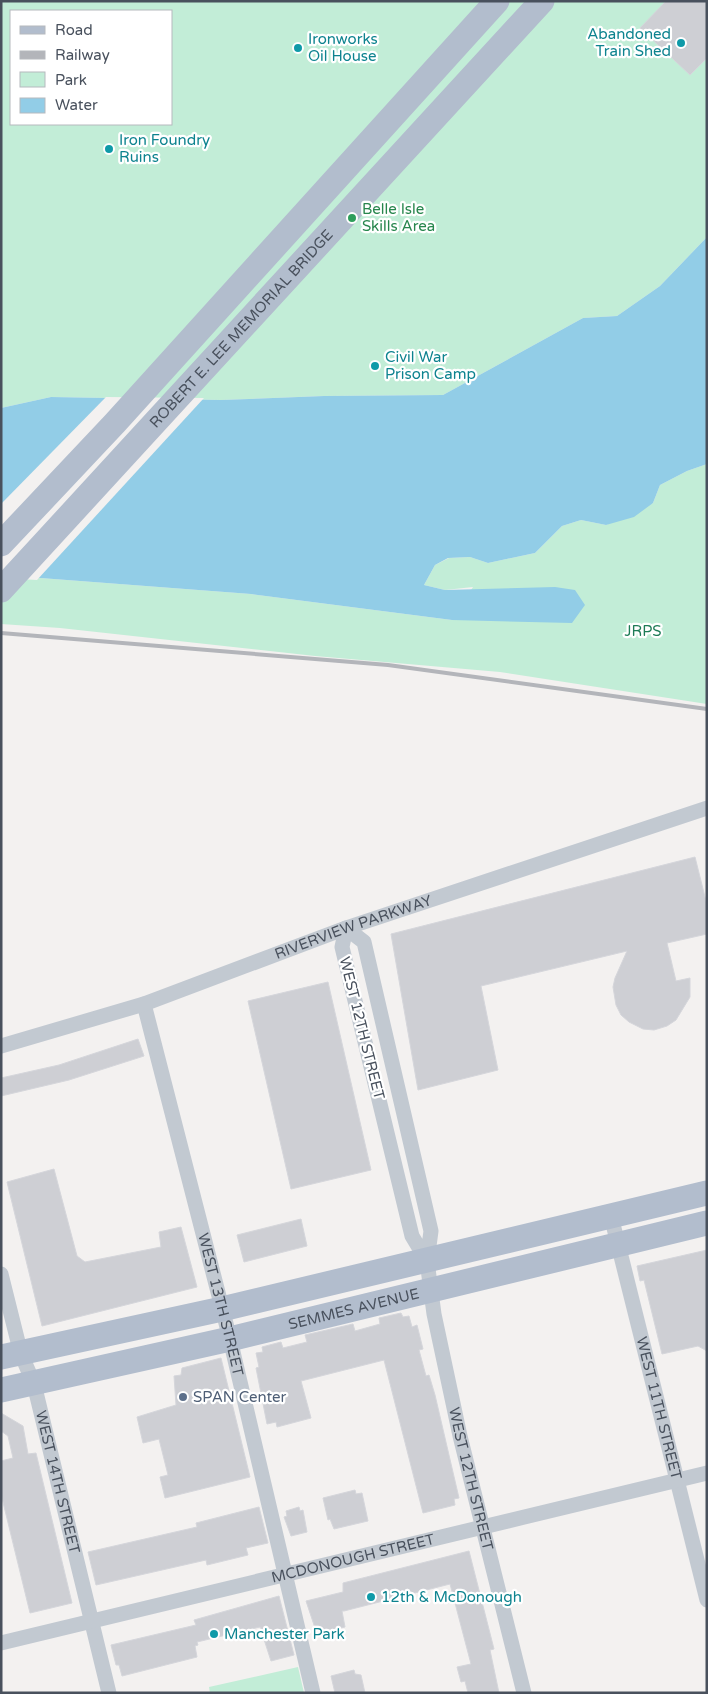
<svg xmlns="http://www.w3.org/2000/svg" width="708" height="1694" viewBox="0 0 708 1694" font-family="'Varela Round',sans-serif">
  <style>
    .green { fill: #c2edd7; fill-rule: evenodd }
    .water { fill: #92cde7 }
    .pier { fill: #f3f1f0 }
    .building { fill: #cecfd4; stroke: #d5d6db }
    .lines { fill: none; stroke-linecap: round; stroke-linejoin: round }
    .street { stroke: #c2c9d1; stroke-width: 15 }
    .primary { stroke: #b2bdcd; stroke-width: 25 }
    .rail { stroke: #b3b5ba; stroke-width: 4 }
    .culture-dot { fill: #0f9aa8; stroke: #fff; stroke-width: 2 }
    .leisure-dot { fill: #2e9e5b; stroke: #fff; stroke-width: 2 }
    .service-dot { fill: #5c6f8a; stroke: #fff; stroke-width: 2 }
    .labels { text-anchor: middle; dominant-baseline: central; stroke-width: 4.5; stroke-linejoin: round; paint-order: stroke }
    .culture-label { font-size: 15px; fill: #0d838f; stroke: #fff; text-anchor: start }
    .leisure-label { font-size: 15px; fill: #27864d; stroke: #fff; text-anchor: start }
    .street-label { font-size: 15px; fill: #49515d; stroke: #fff }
    .park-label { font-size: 15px; fill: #1d7b56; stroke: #fff }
    .service-label { font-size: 15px; fill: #4e5e75; stroke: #fff; text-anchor: start }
  </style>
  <rect width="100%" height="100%" fill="#f3f1f0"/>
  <path class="green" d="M1,1H707V237L660,286L617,316L583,318L443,395L324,396L221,400L51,397L1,408ZM11,11H171V124H11Z
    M707,464V704L500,672L315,656L60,628L1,624V575L251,594L452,620L473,587L445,590L424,585L435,565L449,558L470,557L488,563L535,553L562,526L581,520L606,525L653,503L660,485L687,471Z
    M298,1667L304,1693H210L209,1687Z"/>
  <path class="water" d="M707,237V464L687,471L660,485L653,503L634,517L606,525L581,520L562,526L535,553L488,563L470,557L448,558L435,565L424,585L445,590L555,587L575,590L585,605L572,623L452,620L251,594L1,575V408L51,397L221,400L324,396L443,395L583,318L617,316L660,286Z"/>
  <path class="pier" d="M106,397L204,398L37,580L1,578V504Z"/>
  <path class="building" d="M666,1H707V58L690,75L640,28Z
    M695,857L707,905V934L667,943L676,981L690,978V997L676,1020L667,1026L654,1030L643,1029L629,1022L621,1015L616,1005L613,987L615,978L627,951L481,986L498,1070L418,1090L391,934Z
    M328,982L371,1170L291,1189L248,1001Z
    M138,1039L144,1056L69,1080L1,1096V1078L59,1065Z
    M54,1169L77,1256L85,1262L161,1247L159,1232L181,1227L197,1287L42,1326L7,1182Z
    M301,1219L307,1246L244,1262L237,1235Z
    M707,1250V1351L698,1346L662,1354L644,1280L640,1281L637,1266Z
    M401,1313L403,1317L409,1316L412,1327L417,1325L423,1349L419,1350L426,1376L429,1375L435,1395L459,1498L454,1499L455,1505L423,1513L384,1360L301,1381L311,1418L277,1427L276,1422L267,1424L256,1368L259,1367L256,1353L263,1352L262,1347L281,1342L283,1348L307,1342L305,1335L353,1324L355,1331L380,1324L379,1318Z
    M221,1358L250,1477L165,1498L160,1477L168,1475L159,1439L143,1443L137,1417L176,1405L174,1376L181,1375L182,1368Z
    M1,1413L23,1426L28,1454L36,1453L72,1603L30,1613L1,1494V1461L13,1458L8,1436L1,1431Z
    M355,1490L356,1494L362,1493L368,1521L334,1529L330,1519L328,1520L323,1498Z
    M259,1507L268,1543L246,1548L248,1555L207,1565L206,1560L96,1585L88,1552L197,1527L196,1523Z
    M299,1507L300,1511L303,1510L307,1532L291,1536L284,1517L287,1516L286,1511Z
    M469,1551L494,1649L490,1650L499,1693H468L465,1681L461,1682L457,1667L471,1664L450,1584L344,1611H342L345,1627L317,1634L306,1601L343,1592V1583Z
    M279,1596L294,1655L271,1661L260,1627L197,1642L198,1645L195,1646L197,1657L122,1676L119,1665H116L111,1645L196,1625L194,1620Z
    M354,1670L355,1674L361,1675L365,1693H335L331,1676Z"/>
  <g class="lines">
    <g class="street">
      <path id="s1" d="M144,1004L230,1339L313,1693"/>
      <path id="s2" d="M1,1046L144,1004L346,928L707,808"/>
      <path id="s3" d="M611,1216L707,1600"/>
      <path id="s4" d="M427,1261L412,1236L342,947L346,928L364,942L431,1231L427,1261L434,1314L460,1436L524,1693"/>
      <path id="s5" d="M1,1274L21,1354L34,1384L109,1693"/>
      <path id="s6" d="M1,1643L707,1473"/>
    </g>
    <g class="primary">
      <path d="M1,544L115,423L497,1"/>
      <path id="s7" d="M1,590L542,1"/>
      <path d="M1,1357L222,1309L707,1193"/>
      <path id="s8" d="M1,1390L230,1339L707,1223"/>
    </g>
    <path class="rail" d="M1,633L388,665L707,709"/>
  </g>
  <g class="culture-dot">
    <circle cx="681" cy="43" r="5"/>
    <circle cx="298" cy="48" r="5"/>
    <circle cx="109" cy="149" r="5"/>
    <circle cx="375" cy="366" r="5"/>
    <circle cx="371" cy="1597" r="5"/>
    <circle cx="214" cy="1634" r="5"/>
  </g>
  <circle class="leisure-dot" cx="352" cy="218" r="5"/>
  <circle class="service-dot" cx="183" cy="1397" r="5"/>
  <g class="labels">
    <g class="culture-label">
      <text x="671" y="34" text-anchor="end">Abandoned<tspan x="671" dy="17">Train Shed</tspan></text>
      <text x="308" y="39">Ironworks<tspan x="308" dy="17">Oil House</tspan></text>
      <text x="119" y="140">Iron Foundry<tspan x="119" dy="17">Ruins</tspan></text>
      <text x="385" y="357">Civil War<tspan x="385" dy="17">Prison Camp</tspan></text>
      <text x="381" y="1597">12th &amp; McDonough</text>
      <text x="224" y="1634">Manchester Park</text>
    </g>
    <g class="leisure-label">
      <text x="362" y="209">Belle Isle<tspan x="362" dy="17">Skills Area</tspan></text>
    </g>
    <g class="street-label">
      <text stroke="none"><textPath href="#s7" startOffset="355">ROBERT E. LEE MEMORIAL BRIDGE</textPath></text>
      <text stroke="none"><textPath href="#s2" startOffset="372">RIVERVIEW PARKWAY</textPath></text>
      <text transform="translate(362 1028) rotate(76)">WEST 12TH STREET</text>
      <text stroke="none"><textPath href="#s1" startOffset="310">WEST 13TH STREET</textPath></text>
      <text stroke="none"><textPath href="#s8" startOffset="362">SEMMES AVENUE</textPath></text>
      <text stroke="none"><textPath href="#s3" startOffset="198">WEST 11TH STREET</textPath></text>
      <text stroke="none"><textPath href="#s4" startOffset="918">WEST 12TH STREET</textPath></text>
      <text stroke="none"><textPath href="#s5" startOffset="216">WEST 14TH STREET</textPath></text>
      <text stroke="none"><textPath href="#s6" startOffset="362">MCDONOUGH STREET</textPath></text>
    </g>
    <g class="park-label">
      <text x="643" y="631">JRPS</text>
    </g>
    <g class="service-label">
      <text x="193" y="1397">SPAN Center</text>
    </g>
  </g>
  <rect width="708" height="1694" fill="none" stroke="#49515d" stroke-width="5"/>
  <rect x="10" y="10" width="162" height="115" fill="#ffffff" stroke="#b6b9be"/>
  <rect x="20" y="26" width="25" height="8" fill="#b2bdcd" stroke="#b6b9be"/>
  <text x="55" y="35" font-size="15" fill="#49515d">Road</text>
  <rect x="20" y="51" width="25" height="8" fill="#b3b5ba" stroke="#b6b9be"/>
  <text x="55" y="60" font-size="15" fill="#49515d">Railway</text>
  <rect x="20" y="72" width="25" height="15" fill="#c2edd7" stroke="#b6b9be"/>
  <text x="55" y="85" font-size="15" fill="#49515d">Park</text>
  <rect x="20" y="98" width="25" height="15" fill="#92cde7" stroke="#b6b9be"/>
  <text x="55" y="110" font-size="15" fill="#49515d">Water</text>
</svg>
